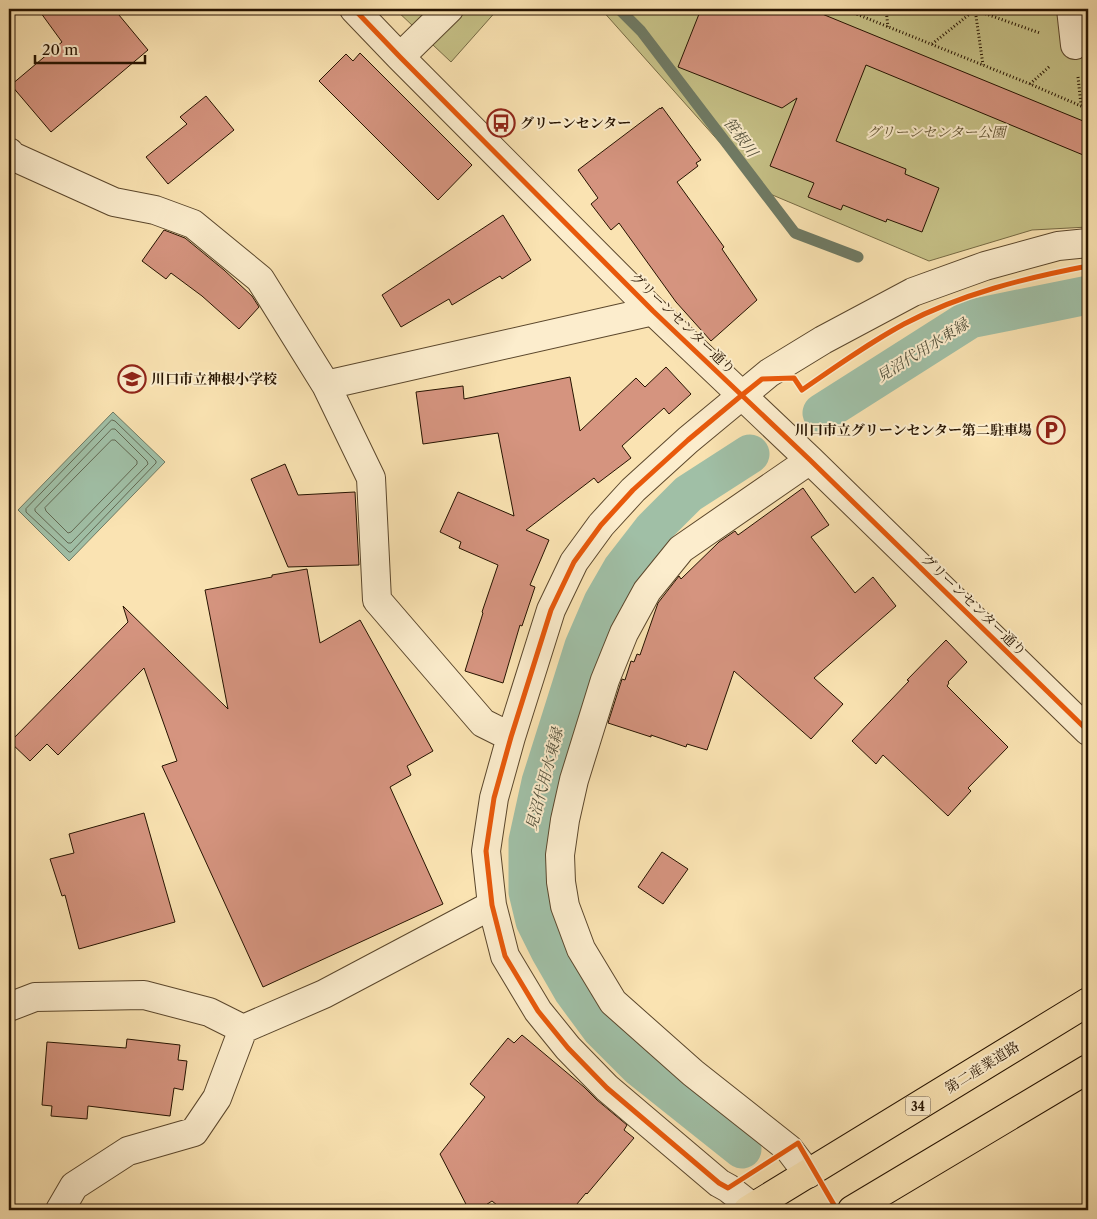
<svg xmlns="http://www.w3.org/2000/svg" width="1097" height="1219" viewBox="0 0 1097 1219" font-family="'Libre Caslon Text','Noto Serif JP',serif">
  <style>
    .green { fill: #c6c187; stroke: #766a44 }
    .water { fill: #a0bfa6; stroke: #6f7a64 }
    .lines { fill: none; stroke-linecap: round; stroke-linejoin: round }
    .shore { stroke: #636953; stroke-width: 1 }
    .stream { stroke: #6f7a64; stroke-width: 11 }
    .canal { stroke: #a0bfa6; stroke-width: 39 }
    .building { fill: #d5947f; stroke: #261300 }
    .minor-casing { stroke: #5b472c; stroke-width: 30 }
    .major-casing { stroke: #261300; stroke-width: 30 }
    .path { stroke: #261300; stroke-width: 3; stroke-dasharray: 1 2.5; stroke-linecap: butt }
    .minor { stroke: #fcedcd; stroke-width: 28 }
    .major { stroke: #fae3b2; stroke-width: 28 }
    .cycleway-casing { stroke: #fcedcd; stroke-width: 8 }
    .cycleway { stroke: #e8590c; stroke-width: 5 }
    .labels { text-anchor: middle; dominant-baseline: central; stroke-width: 4; stroke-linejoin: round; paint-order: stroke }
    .shield { fill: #fcedcd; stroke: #66543e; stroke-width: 1 }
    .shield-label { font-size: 12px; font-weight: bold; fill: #261300 }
    .poi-label { font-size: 14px; font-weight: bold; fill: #261300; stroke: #fcedcd; text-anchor: start }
    .park-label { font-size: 14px; font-style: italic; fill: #5e502f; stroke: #fcedcd }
    .street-label { font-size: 14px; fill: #261300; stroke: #fcedcd }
    .water-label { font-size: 15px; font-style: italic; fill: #514f3a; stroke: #fcedcd }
  </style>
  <rect width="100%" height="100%" fill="#fae3b2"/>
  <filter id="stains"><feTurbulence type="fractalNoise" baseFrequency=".004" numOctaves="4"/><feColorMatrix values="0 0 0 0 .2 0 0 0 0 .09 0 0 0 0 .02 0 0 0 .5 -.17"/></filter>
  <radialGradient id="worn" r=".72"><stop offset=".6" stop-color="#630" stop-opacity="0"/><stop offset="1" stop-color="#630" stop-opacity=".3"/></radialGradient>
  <path class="green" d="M395,9H498L451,62Z
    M601,9H1088V227L1032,230L929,261L763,191Z"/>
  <path class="water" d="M113,412L165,462L69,561L18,510Z"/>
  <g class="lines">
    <path class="shore" d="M112,420L115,421L156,461V463L71,552H69L26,512V509Z
      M112,429H115L147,461L148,464L71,543H68L35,511V509Z
      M112,440H115L137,461V464L71,532L68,533L46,511L45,508Z"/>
    <path class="stream" d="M619,9L641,31L795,233L858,257"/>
    <path class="canal" d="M822,413L970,319L1088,295
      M742,1149L639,1067L601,1029L573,991L550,951L535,921L528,892V841L541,782L584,646L603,602L622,569L653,529L688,494L750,454"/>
  </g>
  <path class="building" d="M38,9H114L148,50L51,132L11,85L62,42Z
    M701,9H810L1088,123V157L866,65L836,141L906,169L905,174L939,188L922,232L887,219L886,222L843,205L841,210L808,197L814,183L770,166L797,98L782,108L678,67Z
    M360,53L472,165L438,200L319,81L346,54L353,61Z
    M206,96L234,130L168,184L146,157L187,124L180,117Z
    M662,107L701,160L696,163L698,166L677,182L724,247L722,249L757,300L711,341L676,302L619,223L611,230L591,204L598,198L578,170L660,108L661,109Z
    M503,215L531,260L502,279L500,276L452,305L449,299L401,327L382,295Z
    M164,230L185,238L224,270L252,296L259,307L239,329L202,296L171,273L166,279L142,261Z
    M666,367L691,394L669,414L664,408L622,446L631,458L598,483L594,478L526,530L549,540L530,585L535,587L522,626L520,625L503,683L465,671L483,613L482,612L498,565L459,548L461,542L440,532L458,492L514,516L498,433L423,444L416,392L463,386L464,399L570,377L580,431L636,378L645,387Z
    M285,464L298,495L355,492L359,565L288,567L251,479Z
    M803,488L829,525L811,537L855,593L873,577L896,606L814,678L843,704L811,739L734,671L707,750L687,744L686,747L651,735V737L608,723L622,679L625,680L631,661L634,662L637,654L640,655L658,603L679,576L681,579L719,542L735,531L738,535Z
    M307,569L320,643L360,620L433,751L407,766L411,775L390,787L443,904L263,987L162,766L177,761L144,668L58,755L47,744L30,761L10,742L128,622L123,606L228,709L205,590L272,577V575Z
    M946,640L967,662L948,682L949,683L947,686L1008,747L968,788L971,791L948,816L883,755L876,764L852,741L909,681L907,680Z
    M144,813L175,922L79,949L65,895L62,896L50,859L74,853L69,834Z
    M662,852L688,869L663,904L638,887Z
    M522,1035L584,1087L597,1100L627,1125L624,1130L634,1138L587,1194L586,1193L572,1210H503L492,1201L478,1210H469L440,1154L485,1097L470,1084L508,1038L514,1043Z
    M127,1039L180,1045L178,1060L187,1061L183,1090L174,1088L170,1116L88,1106L87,1119L51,1116L52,1106L42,1105L47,1042L126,1048Z"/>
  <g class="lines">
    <g class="minor-casing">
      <path id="minor" d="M354,9L400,57L653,311L810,460L1088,731
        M1071,9L1075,45L1088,33
        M400,57L449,9
        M9,152L12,156L114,202L155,210L193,224L260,279L326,385L371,478L377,600L483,723L511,737
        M326,385L653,311
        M9,1007L35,997L144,995L209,1012L243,1029
        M808,1174L789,1149L693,1073L613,1002L581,949L565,906L561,882L560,855L565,820L574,780L605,680L624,633L647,591L681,549L810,460
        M60,1210L74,1186L128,1151L194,1132L217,1098L243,1029L324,994L492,905
        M756,1210L728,1188L719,1183L607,1088L568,1048L538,1011L505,956L492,905L486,851L494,798L511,737L551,610L574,562L601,525L633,490L688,440L769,373L823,340L913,292L985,266L1058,246L1088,243"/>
    </g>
    <g class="major-casing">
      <path id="major" d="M748,1210L1088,1002
        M852,1210L1088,1069"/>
    </g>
    <path class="path" d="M844,9L1030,84L1088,109
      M886,9L888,27
      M972,9L1040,33
      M975,9L983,65
      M932,44L976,9
      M1078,77L1081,105
      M1030,84L1050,66"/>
    <use href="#minor" class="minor"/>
    <use href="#major" class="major"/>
    <g class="cycleway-casing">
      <path id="cycleway" d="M354,9L400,57L653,311L810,460L1088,731
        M837,1210L798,1143L728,1188L719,1183L607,1088L568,1048L538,1011L505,956L492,905L486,851L494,798L511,737L551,610L574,562L601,525L633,490L688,440L742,395L762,379L794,378L802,390C835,367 869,343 904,324C961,294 1025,278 1088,266"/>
    </g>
    <use href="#cycleway" class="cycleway"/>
  </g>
  <defs>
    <g id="bus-ring" transform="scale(1.4375)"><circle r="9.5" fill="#fcedcd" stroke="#8f2418" stroke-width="1.5"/><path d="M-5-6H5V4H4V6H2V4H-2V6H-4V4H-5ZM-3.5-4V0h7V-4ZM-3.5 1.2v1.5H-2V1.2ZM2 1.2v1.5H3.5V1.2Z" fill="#8f2418"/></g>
    <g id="school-ring" transform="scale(1.4375)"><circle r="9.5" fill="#fcedcd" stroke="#8f2418" stroke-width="1.5"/><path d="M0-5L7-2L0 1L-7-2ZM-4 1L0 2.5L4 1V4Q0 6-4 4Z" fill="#8f2418"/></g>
    <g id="parking-ring" transform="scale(1.4375)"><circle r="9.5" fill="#fcedcd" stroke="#8f2418" stroke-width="1.5"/><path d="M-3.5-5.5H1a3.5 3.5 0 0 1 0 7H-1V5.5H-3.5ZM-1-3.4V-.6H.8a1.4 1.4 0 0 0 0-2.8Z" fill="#8f2418"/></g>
  </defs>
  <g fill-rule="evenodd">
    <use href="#bus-ring" x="501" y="123"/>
    <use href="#school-ring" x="132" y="379"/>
    <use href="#parking-ring" x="1051" y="430"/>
  </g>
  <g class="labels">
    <rect class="shield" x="905.5" y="1096.5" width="25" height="19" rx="4"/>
    <g class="shield-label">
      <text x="918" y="1106">34</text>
    </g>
    <g class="poi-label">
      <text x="520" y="123">グリーンセンター</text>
      <text x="151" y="379">川口市立神根小学校</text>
      <text x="1032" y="430" text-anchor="end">川口市立グリーンセンター第二駐車場</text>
    </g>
    <g class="park-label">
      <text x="936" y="132">グリーンセンター公園</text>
    </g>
    <g class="street-label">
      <text transform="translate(683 323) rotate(44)">グリーンセンター通り</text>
      <text transform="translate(974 605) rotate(44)">グリーンセンター通り</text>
      <text transform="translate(982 1067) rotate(-32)">第二産業道路</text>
    </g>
    <g class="water-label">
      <text transform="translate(741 137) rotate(53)">笹根川</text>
      <text transform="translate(922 350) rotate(-32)">見沼代用水東縁</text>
      <text transform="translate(544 779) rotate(-75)">見沼代用水東縁</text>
    </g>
  </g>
  <rect width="1097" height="1219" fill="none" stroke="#fae3b2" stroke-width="30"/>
  <rect x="10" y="10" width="1077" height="1199" fill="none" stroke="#261300" stroke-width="2.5"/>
  <rect x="15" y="15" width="1067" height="1189" fill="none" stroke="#261300"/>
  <path d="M35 55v8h110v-8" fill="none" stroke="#261300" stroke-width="2.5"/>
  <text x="42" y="55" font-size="15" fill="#261300" stroke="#fcedcd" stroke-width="4" paint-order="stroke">20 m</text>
  <rect width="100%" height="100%" filter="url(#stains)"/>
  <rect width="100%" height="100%" fill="url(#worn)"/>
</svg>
